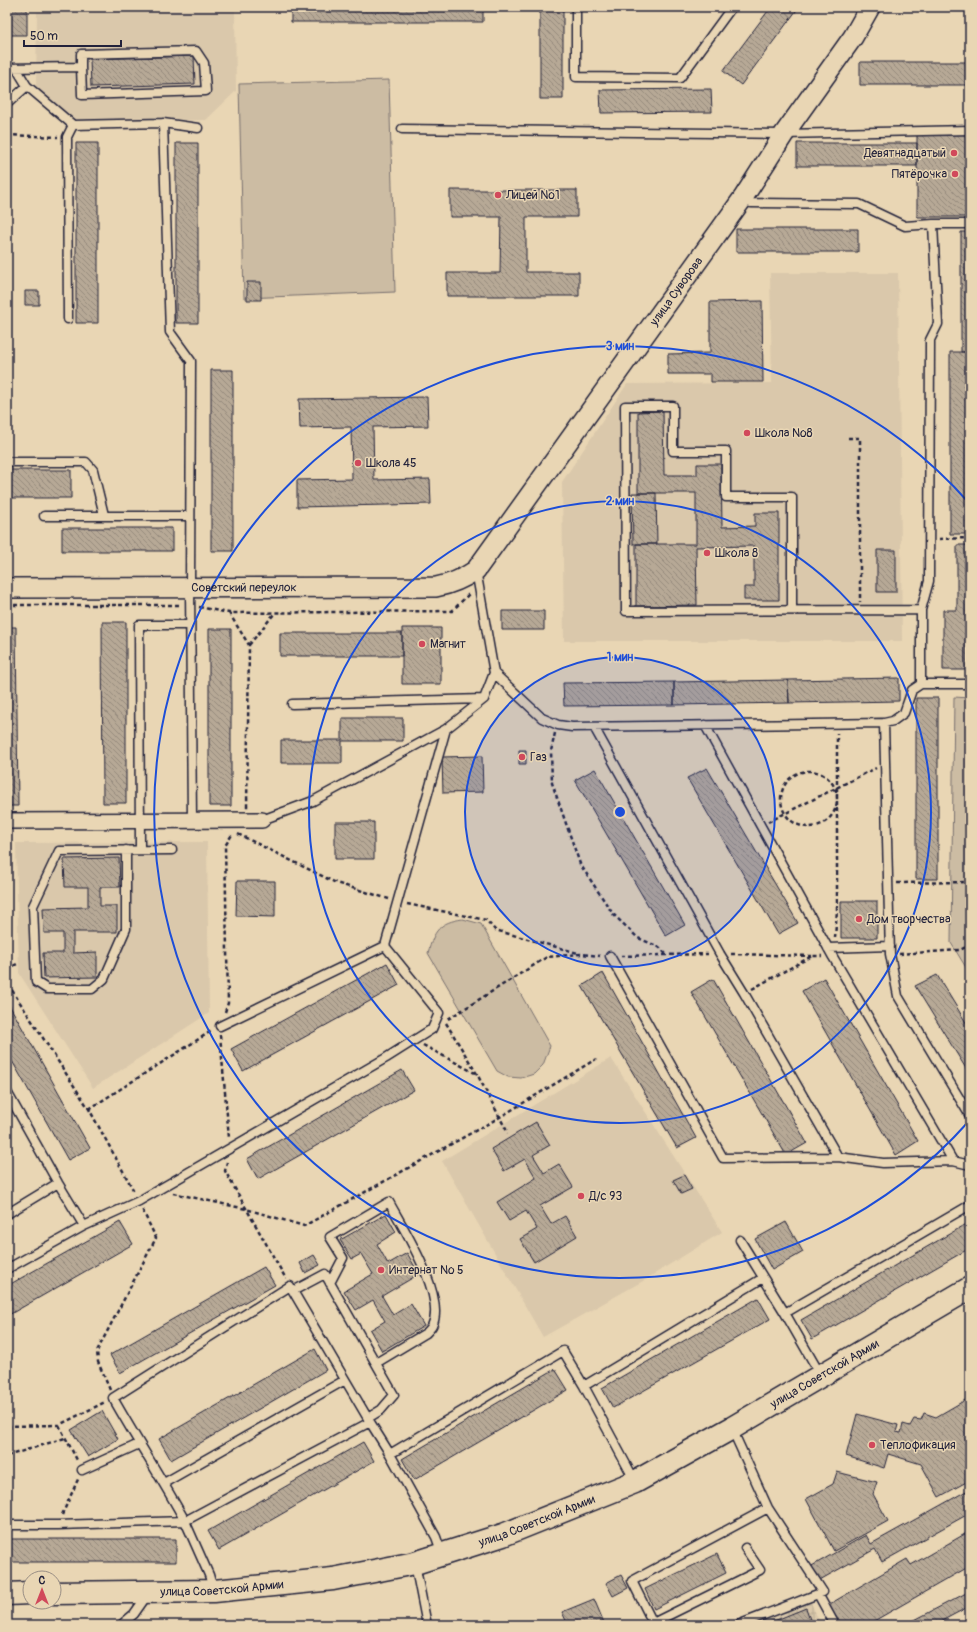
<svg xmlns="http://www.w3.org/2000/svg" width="977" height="1632" viewBox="0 0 977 1632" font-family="Pangolin,sans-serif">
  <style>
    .built { fill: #dac8ab }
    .industrial { fill: url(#industrial-grid) }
    .green { fill: #ccbca3; stroke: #776f6f }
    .building { fill: url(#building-back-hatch); stroke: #22223b }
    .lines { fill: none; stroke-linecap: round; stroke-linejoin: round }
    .service-casing { stroke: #22223b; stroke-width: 11 }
    .minor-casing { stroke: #22223b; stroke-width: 18 }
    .tertiary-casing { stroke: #22223b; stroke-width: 22 }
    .secondary-casing { stroke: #22223b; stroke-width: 25 }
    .path { stroke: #22223b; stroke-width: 2.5; stroke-dasharray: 4 3; stroke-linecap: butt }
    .service { stroke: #e9d6b4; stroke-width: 8 }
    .minor { stroke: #e9d6b4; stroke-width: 15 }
    .tertiary { stroke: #e9d6b4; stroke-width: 19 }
    .secondary { stroke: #e9d6b4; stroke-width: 22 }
    .ring { fill: none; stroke: #1d4ed8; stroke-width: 2 }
    .poi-dot { fill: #d1495b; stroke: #e9d6b4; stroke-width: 1.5 }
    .labels { text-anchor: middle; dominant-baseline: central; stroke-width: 3; stroke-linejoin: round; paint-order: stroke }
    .poi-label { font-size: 12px; fill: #22223b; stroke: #e9d6b4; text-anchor: start }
    .street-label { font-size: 12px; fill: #22223b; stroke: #e9d6b4 }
    .centre { fill: #1d4ed8; stroke: #e9d6b4; stroke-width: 2 }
    .ring-label { font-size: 12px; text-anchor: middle; font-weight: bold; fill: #1d4ed8; stroke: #e9d6b4; stroke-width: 3; stroke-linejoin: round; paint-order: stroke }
  </style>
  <defs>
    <pattern id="industrial-grid" width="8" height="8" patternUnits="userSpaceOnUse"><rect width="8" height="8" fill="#dac8ab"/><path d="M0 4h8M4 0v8" fill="none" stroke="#bbac94"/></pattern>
    <pattern id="building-back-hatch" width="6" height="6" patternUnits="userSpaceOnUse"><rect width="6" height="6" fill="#b7a996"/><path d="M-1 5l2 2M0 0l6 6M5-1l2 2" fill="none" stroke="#94897c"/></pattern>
  </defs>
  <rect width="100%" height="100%" fill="#e9d6b4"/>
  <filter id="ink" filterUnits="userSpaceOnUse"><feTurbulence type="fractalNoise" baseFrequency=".025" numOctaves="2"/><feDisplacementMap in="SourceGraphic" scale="8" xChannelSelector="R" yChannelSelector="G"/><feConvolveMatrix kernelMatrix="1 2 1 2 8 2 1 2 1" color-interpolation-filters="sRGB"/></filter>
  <g filter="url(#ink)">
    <path class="built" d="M235,9L236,91L206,120L74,122L36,88L37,12Z
      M770,273H898L902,641H564L562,482L627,384L772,383Z
      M207,842L209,1013L93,1088L19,973L16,843Z
      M611,1058L722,1232L643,1281L543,1337L442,1161Z"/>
    <path class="industrial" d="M808,1596L821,1625H745Z"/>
    <path class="green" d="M389,80L395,292L244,298L239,84Z
      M954,697L970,698V974L951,943Z
      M463,919L481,924L550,1046L543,1065L534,1074L521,1078L508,1077L497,1071L428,953C434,931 439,922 463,919Z"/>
    <path class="building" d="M7,7H27V35H7Z
      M291,7H483V22H291Z
      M540,7H563V99H540Z
      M771,7H799L741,85L723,71Z
      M194,56L195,84L91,87L90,59Z
      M860,62H970V85H860Z
      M711,89L712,112L601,113L600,90Z
      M917,134H970V217H917Z
      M76,143H98V323H76Z
      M176,143H198V323H176Z
      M797,143H917V166H797Z
      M450,190H577V217H526V272H579V296H447V273H500L501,217H450Z
      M736,229H858V252H736Z
      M961,232H970V352H961Z
      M247,282H261V300H247Z
      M25,291H39V305H25Z
      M762,301L763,382H711V374H668V354L710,353V302Z
      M950,352H970V534H950Z
      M211,370H233V551H211Z
      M427,397L428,426L373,427L374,480L430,479L431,504L297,507V480L352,479L351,427L300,428L299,399Z
      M663,411L664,475H697V464H721L722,527L755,526V513H779V600H744V587H754V546L696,547L697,605L636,606V544H696V493H638V412Z
      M7,470H71V498H7Z
      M632,493H656L657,544H633Z
      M62,528H172V551H62Z
      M957,545H970V606H967V670H943V610H957Z
      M877,550H896V592H877Z
      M502,611H544V630H502Z
      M102,622H126V803H103Z
      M7,627H16L18,806H7Z
      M402,628H441V684H402Z
      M209,629H231V806H209Z
      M280,633H402V656H280Z
      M899,678V701L789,703L788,680Z
      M788,680L789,703L674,705V682Z
      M674,682V705L564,706L563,683Z
      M916,698H938V879H916Z
      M342,718H403V741H342V763H281V740H342Z
      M519,750H526V764H519Z
      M482,756L483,792L443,793L442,757Z
      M707,768L798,923L778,934L687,778Z
      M595,769L685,925L666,936L575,780Z
      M335,822H374V859H335Z
      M119,858L120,887H100V906H117V932H73V953L97,952V977L44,978L43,953H63V933H44L43,908L88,907V887H65L64,859Z
      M237,881H275V917L236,916Z
      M841,901H877V938H841Z
      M387,963L399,985L243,1071L231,1049Z
      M603,973L696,1138L677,1148L582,986Z
      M937,975L970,1029V1075L915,986Z
      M824,978L918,1141L896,1155L802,991Z
      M713,979L807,1143L786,1155L691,992Z
      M7,1001L90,1148L68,1160L7,1052Z
      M402,1070L414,1090L258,1179L247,1159Z
      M536,1122L550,1145L533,1155L544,1173L559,1164L573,1187L540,1206L551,1224L565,1216L577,1236L534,1262L520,1239L537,1229L526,1211L509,1221L497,1202L536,1178L525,1159L504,1171L491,1149Z
      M684,1175L692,1189L681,1194L673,1180Z
      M386,1214L396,1232L377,1244L388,1264L407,1253L419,1274L382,1296L393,1315L411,1304L424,1326L382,1351L370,1330L385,1321L373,1300L356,1310L344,1291L373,1274L361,1254L352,1259L340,1240Z
      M120,1222L133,1244L7,1316V1286Z
      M786,1222L803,1252L772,1270L755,1239Z
      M970,1222V1248L812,1339L801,1320Z
      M314,1255L320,1265L305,1273L300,1263Z
      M264,1267L275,1285L120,1373L110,1355Z
      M758,1298L770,1319L613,1408L602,1388Z
      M315,1349L326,1370L171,1460L159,1439Z
      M555,1369L568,1390L414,1480L402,1459Z
      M967,1399L970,1404V1480L939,1497L921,1464L888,1454L884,1468L846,1456L857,1414L898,1425L896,1432L901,1433L903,1424L910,1426L914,1419L921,1420L924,1413L936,1417Z
      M102,1411L118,1439L88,1457L71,1430Z
      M363,1442L374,1461L219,1550L208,1531Z
      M837,1472L877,1482L873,1494L888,1521L834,1551L806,1499L833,1484Z
      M970,1489V1513L882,1562L875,1549L818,1581L810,1567L866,1535L871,1544Z
      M970,1531V1566L867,1625H840L828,1605L907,1559L911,1565Z
      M7,1539H176V1562H7Z
      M717,1554L726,1573L654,1609L645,1589Z
      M621,1575L628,1588L613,1596L606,1583Z
      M970,1591V1606L934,1625H905Z
      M594,1599L605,1625H568L562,1612Z
      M806,1608L812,1625H764Z"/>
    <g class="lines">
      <g class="service-casing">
        <path id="service" d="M576,7V77L680,78L732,7
          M7,68L81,67L82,95L206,91L204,63L196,51L81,54V67
          M16,68L27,86L73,125L163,123L198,128
          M7,104L27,86
          M163,123L170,332L191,361L190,587L192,820
          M402,129L784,134L970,130
          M743,198L751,203L859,204L905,226L933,224H970
          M68,319L67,137L73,125
          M7,462H86L93,470L104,515
          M44,516H190
          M792,610V497H726V451H673V406H625L626,611C724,610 822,610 921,610
          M494,673L542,718L558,725L572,727L884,723
          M921,684V610L929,581L930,340L938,324L933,224
          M970,684H921L912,690L904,713L893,721L884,723L890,954L898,996L970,1116
          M292,704L484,699
          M705,725L833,957L953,1161
          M594,727L720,954L744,993L838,1157
          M262,820L313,801L446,729L484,699L494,673L476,570
          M126,850V929L104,979L92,989H47L36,982L33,906L59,851L172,850
          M140,850L139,625H190
          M385,946L446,729
          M828,948L890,946
          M610,956L723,1158L838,1157L883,1163L953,1161L970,1165
          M7,1092L58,1183L84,1226
          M7,1214L58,1183
          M740,1240L785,1313
          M7,1269L84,1226L139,1201L386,1058L432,1029L439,1013L385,946L220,1026
          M330,1283L343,1258L330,1237L389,1202C403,1228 447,1297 432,1326C431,1328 428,1331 426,1333L376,1363
          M293,1291L325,1274L394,1395L381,1410L368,1418
          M820,1374L785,1313L970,1205
          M732,1429L768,1508L823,1592L738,1625
          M82,1470L139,1444
          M635,1481L584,1386L763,1278
          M164,1483L345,1380
          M7,1525H58L185,1521C162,1479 136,1439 113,1398L290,1286L370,1422
          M745,1548L760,1570L653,1623L632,1581L768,1508
          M442,1554L436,1537L390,1454L563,1351L584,1386
          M415,1564L427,1625
          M213,1589L209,1575L185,1521L370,1422L390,1454
          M818,1594L835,1625
          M121,1625L134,1614L148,1594"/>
      </g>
      <g class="minor-casing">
        <path id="minor" d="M7,821L262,820"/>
      </g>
      <g class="tertiary-casing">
        <g id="tertiary">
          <path id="s1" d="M7,588L436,587C452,584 463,579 476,570L743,198L784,134L853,37L870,7"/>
        </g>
      </g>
      <g class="secondary-casing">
        <g id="secondary">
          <path id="s2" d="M54,1593L214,1591L333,1579L415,1563L503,1535L635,1482L732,1428L970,1288"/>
          <path d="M7,1594L30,1593"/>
        </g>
      </g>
      <path class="path" d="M7,135L58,137
        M848,438H860V602
        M939,539L970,538
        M7,605H180
        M199,607L229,613L452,611L470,593
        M229,613L249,645L247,808
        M249,645L274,614
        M555,733L551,751L552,783L580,864L613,914L638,938L659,947L667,955
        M781 799a28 28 0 1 1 56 0a28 28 0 1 1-56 0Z
        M768,822L876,768
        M238,834L336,883L389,899
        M7,837L8,984L89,1109L135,1193
        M897,883L970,882
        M407,904L486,920L495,930L578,953
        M835,938L837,910V733
        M731,954L812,956
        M899,954L960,950L970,945
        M621,956L708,954
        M7,969L19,963
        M752,989L812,956H822
        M225,1012L228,1003L225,846L233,833
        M448,1019L547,957L581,954L600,956
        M446,1023L477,1074L508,1133
        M220,1035L229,1138
        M423,1045L475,1073
        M89,1109L213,1030
        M227,1162L225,1171L286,1279
        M173,1193L246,1209L304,1226L500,1117L596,1059
        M110,1390L98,1362L97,1351L156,1238L142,1209
        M59,1425L78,1462
        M7,1426L59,1425L105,1402
        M7,1435L10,1427
        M7,1456L65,1438
        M62,1515L79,1477"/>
      <use href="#service" class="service"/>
      <use href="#minor" class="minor"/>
      <use href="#tertiary" class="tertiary"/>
      <use href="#secondary" class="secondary"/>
    </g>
  </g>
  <circle cx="620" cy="812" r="155" fill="#1d4ed8" fill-opacity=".12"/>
  <g class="ring">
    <circle cx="620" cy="812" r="155"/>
    <circle cx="620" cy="812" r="311"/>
    <path d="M969 1121A466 466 0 1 1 969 503"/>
  </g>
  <g class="poi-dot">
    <circle cx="954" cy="153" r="4"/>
    <circle cx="955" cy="174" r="4"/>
    <circle cx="498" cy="195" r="4"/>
    <circle cx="747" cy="433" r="4"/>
    <circle cx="358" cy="463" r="4"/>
    <circle cx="707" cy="553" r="4"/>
    <circle cx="422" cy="644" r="4"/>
    <circle cx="522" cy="757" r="4"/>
    <circle cx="859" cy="919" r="4"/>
    <circle cx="581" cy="1196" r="4"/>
    <circle cx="381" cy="1270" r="4"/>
    <circle cx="872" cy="1445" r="4"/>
  </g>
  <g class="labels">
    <g class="poi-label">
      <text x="946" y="153" text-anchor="end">Девятнадцатый</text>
      <text x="947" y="174" text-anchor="end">Пятёрочка</text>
      <text x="506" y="195">Лицей №1</text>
      <text x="755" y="433">Школа №8</text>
      <text x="366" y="463">Школа 45</text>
      <text x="715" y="553">Школа 8</text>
      <text x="430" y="644">Магнит</text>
      <text x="530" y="757">Газ</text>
      <text x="867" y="919">Дом творчества</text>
      <text x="589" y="1196">Д/с 93</text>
      <text x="389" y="1270">Интернат № 5</text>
      <text x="880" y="1445">Теплофикация</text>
    </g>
    <g class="street-label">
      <text stroke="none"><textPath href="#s1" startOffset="816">улица Суворова</textPath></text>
      <text stroke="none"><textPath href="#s1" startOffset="237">Советский переулок</textPath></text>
      <text stroke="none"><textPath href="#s2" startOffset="816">улица Советской Армии</textPath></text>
      <text stroke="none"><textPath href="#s2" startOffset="492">улица Советской Армии</textPath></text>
      <text stroke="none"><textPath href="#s2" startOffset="168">улица Советской Армии</textPath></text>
    </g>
  </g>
  <circle cx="620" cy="812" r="6" class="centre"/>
  <g class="ring-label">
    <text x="620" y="350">3 мин</text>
    <text x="620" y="505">2 мин</text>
    <text x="620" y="661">1 мин</text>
  </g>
  <rect width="977" height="1632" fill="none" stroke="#e9d6b4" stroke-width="24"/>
  <rect x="12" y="12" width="953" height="1608" fill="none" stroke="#22223b" stroke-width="1.5" filter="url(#ink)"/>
  <g transform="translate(42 1590)"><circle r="19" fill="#e9d6b4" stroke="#998e84"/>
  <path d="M0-3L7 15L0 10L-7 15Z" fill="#d1495b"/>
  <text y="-6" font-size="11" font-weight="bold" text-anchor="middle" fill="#22223b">С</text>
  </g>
  <path d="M24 40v6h97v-6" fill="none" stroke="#22223b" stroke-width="2"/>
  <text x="30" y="40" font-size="12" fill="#22223b" stroke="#e9d6b4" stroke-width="3" paint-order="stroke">50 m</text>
</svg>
